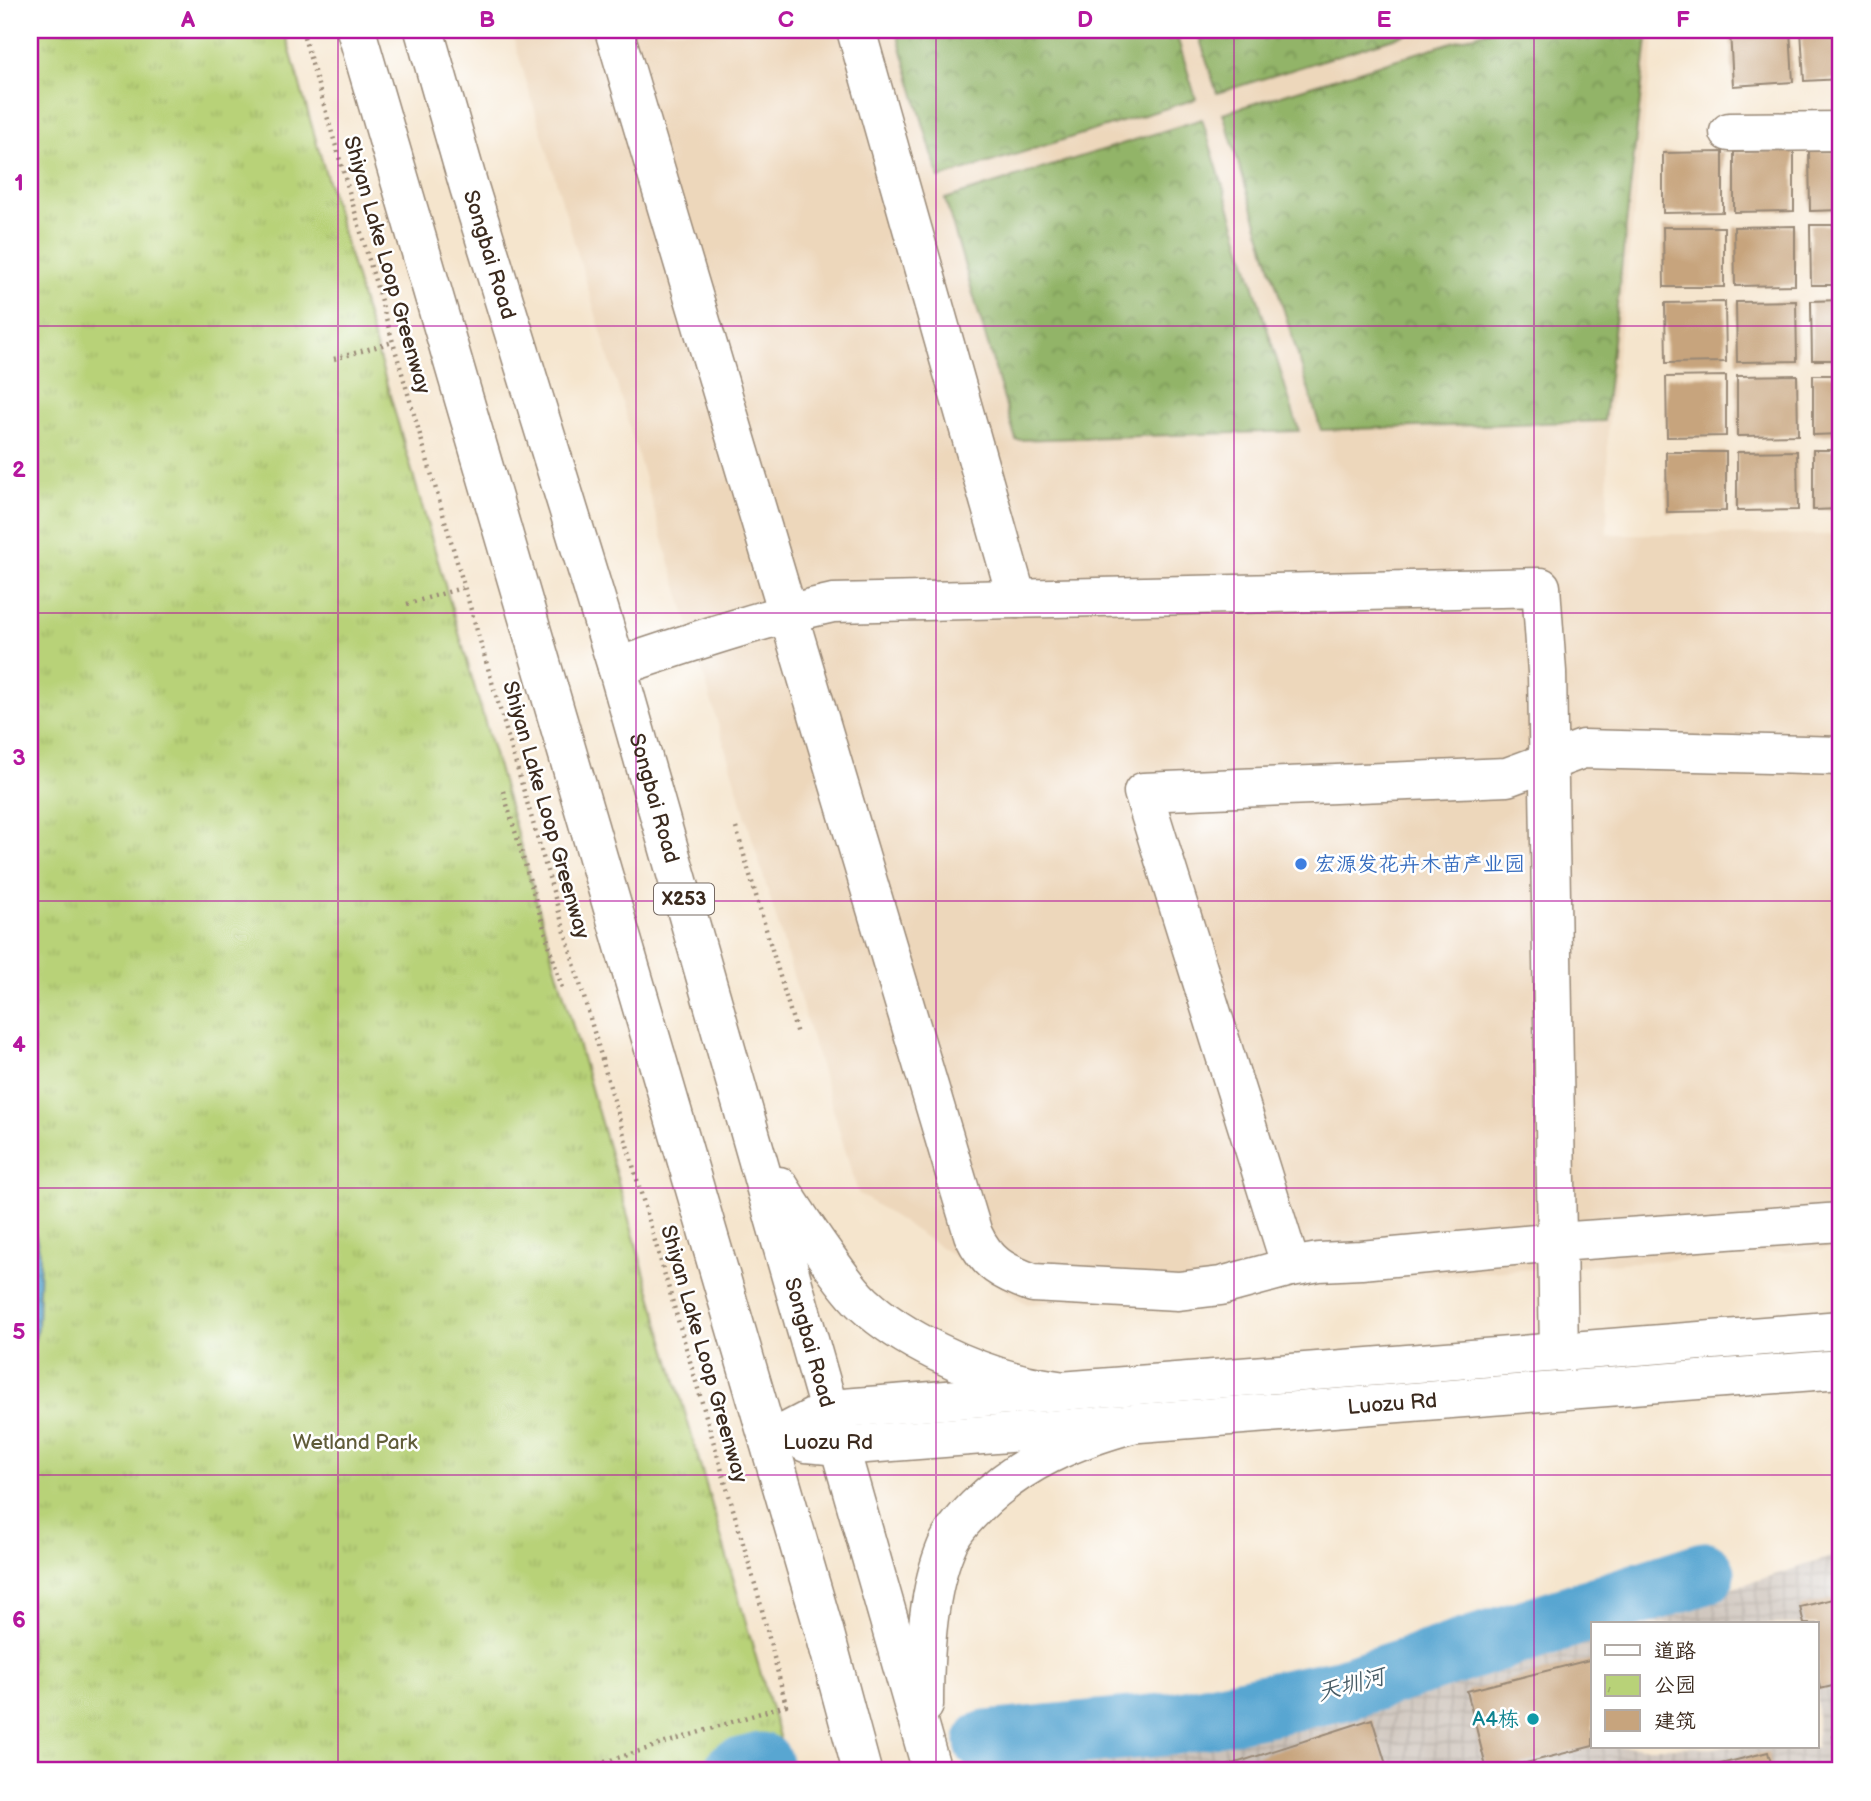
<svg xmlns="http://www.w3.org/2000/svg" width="1871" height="1801" viewBox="0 0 1871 1801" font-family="'Balsamiq Sans','LXGW WenKai TC',sans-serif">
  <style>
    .built { fill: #edd7bb }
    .industrial { fill: url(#industrial-grid) }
    .forest { fill: url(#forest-crowns); stroke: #666f43; stroke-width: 2 }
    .park { fill: url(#park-tufts); stroke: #7a7e4b; stroke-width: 2 }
    .water { fill: url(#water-ripples); stroke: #4a6878; stroke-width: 2 }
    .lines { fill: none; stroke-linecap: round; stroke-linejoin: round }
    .river { stroke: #58a6d1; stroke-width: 63 }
    .building { fill: #c7a47d }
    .minor-casing { stroke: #988876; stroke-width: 41 }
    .major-casing { stroke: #988876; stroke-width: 41 }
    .path { stroke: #988876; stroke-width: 4.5; stroke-dasharray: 2 5; stroke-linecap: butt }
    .minor { stroke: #fff; stroke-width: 38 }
    .major { stroke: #fff; stroke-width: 38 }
    .grid { fill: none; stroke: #b5179e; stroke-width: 2; stroke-opacity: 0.55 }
    .shop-dot { fill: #3f7fe0; stroke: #fff; stroke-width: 2.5 }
    .culture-dot { fill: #0f9aa8; stroke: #fff; stroke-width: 2.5 }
    .labels { text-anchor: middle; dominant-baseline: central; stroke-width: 5; stroke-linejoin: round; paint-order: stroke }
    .shield { fill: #fff; stroke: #766a62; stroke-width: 2 }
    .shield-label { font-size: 19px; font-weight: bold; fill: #3b2a1e }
    .street-label { font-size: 21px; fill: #3b2a1e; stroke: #fff }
    .shop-label { font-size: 21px; fill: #366cbe; stroke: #fff; text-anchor: start }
    .park-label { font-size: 21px; fill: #605c39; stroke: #fff }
    .culture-label { font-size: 21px; fill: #0d838f; stroke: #fff; text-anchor: end }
    .water-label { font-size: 23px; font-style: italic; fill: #475c66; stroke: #fff }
    .neatline { fill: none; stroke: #b5179e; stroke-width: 2.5 }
    .grid-label { font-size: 23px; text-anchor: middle; font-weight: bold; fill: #b5179e }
  </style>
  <defs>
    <pattern id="industrial-grid" width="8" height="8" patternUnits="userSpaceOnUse" patternTransform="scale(1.75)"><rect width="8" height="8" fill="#ccc2b9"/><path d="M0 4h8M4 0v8" fill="none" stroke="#b0a79f"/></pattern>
    <pattern id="forest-crowns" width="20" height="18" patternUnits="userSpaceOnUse" patternTransform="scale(1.75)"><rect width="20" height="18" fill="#92b468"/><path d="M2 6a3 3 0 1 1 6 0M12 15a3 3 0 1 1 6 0" fill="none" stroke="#789355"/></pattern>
    <pattern id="park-tufts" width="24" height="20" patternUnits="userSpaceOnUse" patternTransform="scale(1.75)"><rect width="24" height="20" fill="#b8d278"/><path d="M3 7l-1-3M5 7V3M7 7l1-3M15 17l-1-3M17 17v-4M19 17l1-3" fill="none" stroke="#9fb467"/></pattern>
    <pattern id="water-ripples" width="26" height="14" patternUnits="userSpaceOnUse" patternTransform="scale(1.75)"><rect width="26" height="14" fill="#58a6d1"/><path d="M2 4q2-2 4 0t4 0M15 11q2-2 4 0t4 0" fill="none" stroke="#4a87a9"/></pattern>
  </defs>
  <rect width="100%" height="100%" fill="#fff"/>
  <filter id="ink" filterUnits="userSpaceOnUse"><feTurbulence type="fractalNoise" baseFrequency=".0143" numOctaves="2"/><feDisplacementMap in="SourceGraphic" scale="14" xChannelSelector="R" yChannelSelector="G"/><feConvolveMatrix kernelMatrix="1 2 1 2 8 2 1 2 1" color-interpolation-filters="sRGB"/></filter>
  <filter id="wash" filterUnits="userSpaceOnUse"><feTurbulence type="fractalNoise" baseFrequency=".00686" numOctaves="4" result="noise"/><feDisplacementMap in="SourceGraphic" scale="28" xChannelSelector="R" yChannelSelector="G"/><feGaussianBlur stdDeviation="1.57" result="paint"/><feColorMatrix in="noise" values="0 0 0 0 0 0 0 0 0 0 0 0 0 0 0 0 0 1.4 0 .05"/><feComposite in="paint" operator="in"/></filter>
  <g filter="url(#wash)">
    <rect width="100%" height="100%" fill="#f5e5cd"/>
    <path class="built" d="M511,30H1655L1608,431L1607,534L1841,535V1248L1027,1304L858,1193Z"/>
    <path class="industrial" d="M1841,1554V1771H1045L1044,1770L1383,1699L1593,1633V1747H1817V1624H1619Z"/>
    <path class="forest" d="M896,30H1175L1196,99L939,178Z
      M1197,30H1420L1217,93Z
      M1491,30H1648L1604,421L1321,430L1223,113Z
      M1202,119L1299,431L1016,440L945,199Z"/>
    <path class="park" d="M30,30H284L780,1740L673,1771H30Z"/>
    <path class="water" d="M30,1214L40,1253L38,1328L30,1354Z"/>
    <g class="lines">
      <path class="river" d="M986,1742L1171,1724L1344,1689L1704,1573
        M735,1771L761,1764"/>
    </g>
    <g id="blocks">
      <path class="building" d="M1730,30H1790L1793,82L1733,86Z
        M1801,30H1841V79L1804,81Z
        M1794,151V211L1734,212V152Z
        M1809,151H1841V210L1810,211Z
        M1723,152V212L1663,213V153Z
        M1810,225H1841V285H1811Z
        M1795,226V285L1735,286L1734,227Z
        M1663,227H1724V287H1664Z
        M1841,300V360H1812L1811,301Z
        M1796,301L1797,361L1737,362L1736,302Z
        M1725,302L1726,362L1666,363L1665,303Z
        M1797,375L1798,435L1737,436V376Z
        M1813,375H1841V434L1813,435Z
        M1726,376V436L1667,437L1666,377Z
        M1813,450H1841V509L1813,510Z
        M1797,451L1798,510L1737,511V452Z
        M1666,452H1726V511L1667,512Z
        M1841,1597V1684L1820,1689L1817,1674V1624H1804L1800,1607Z
        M1593,1659V1746L1494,1771H1487L1467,1691Z
        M1372,1719L1388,1771H1211Z
        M1841,1734V1767H1840L1833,1736Z
        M1768,1752L1773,1771H1697V1770Z"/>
    </g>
  </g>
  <g filter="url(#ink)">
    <use href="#blocks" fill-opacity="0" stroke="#988876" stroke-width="2"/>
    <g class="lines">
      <g class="minor-casing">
        <g id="minor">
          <path d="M614,30L973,1234C987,1264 1003,1272 1033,1283L1178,1291L1221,1286L1291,1267L1319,1262L1361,1260L1557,1242L1841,1222"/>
          <path d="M856,30L1017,599"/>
          <path d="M1729,132L1841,131"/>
          <path d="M617,667C689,643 759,619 833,603L1541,587L1547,672L1559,1352"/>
          <path d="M1291,1267L1143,792L1507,777L1583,749L1841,756"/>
          <path d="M769,1441L830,1409L1841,1330"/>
          <path id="s1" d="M806,1443L840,1446L1841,1369"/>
        </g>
      </g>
      <g class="major-casing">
        <g id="major">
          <path d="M356,30L824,1630L862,1771"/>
          <path id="s2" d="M424,30L469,187L617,667L932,1771"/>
          <path d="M779,1186C795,1212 812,1237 830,1262C840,1276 851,1292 864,1304C903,1340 969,1370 1020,1383C1034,1387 1049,1388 1063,1391"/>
          <path d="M924,1705C924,1656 928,1585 949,1541C955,1529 966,1517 976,1507C1022,1461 1073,1440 1135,1423"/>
        </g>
      </g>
      <path class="path" d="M302,30L759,1598L786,1705L576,1771
        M334,359L393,342
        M407,604L465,587
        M503,791L562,988
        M736,828L797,1034"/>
      <use href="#minor" class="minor"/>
      <use href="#major" class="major"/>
    </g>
  </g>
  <path class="grid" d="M338,30V1771M636,30V1771M936,30V1771M1234,30V1771M1534,30V1771M30,326H1841M30,613H1841M30,901H1841M30,1188H1841M30,1475H1841"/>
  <circle class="shop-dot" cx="1301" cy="864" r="7"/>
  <circle class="culture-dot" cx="1533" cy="1719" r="7"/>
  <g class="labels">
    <rect class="shield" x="654" y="883.5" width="60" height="31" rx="5"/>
    <g class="shield-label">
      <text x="684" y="899">X253</text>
    </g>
    <g class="street-label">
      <text stroke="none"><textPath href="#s2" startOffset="234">Songbai Road</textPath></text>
      <text transform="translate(387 265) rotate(74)">Shiyan Lake Loop Greenway</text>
      <text stroke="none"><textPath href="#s2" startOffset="802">Songbai Road</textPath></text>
      <text transform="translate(546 810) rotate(74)">Shiyan Lake Loop Greenway</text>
      <text stroke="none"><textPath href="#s2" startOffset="1368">Songbai Road</textPath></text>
      <text transform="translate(704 1354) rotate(74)">Shiyan Lake Loop Greenway</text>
      <text stroke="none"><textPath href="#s1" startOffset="588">Luozu Rd</textPath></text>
      <text x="828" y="1442">Luozu Rd</text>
    </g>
    <g class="shop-label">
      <text x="1315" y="864">宏源发花卉木苗产业园</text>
    </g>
    <g class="park-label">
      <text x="355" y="1442">Wetland Park</text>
    </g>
    <g class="culture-label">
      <text x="1519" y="1719">A4栋</text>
    </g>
    <g class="water-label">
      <text transform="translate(1351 1685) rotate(-15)">天圳河</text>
    </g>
  </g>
  <rect width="1871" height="1801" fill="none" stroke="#fff" stroke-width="77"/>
  <rect x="1591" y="1622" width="228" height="126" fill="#ffffff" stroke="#b1aaa5" stroke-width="2"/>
  <rect x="1605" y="1645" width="35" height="10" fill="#ffffff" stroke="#b1aaa5" stroke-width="2"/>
  <text x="1654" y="1658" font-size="21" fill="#3b2a1e">道路</text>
  <rect x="1605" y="1675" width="35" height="21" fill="url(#park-tufts)" stroke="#b1aaa5" stroke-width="2"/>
  <text x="1654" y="1692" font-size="21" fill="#3b2a1e">公园</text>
  <rect x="1605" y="1710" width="35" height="21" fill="#c7a47d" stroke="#b1aaa5" stroke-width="2"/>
  <text x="1654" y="1728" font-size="21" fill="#3b2a1e">建筑</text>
  <rect x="38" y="38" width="1794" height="1724" class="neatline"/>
  <g class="grid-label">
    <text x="188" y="27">A</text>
    <text x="487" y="27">B</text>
    <text x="786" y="27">C</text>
    <text x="1085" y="27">D</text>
    <text x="1384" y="27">E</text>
    <text x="1683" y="27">F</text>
    <text x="19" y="190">1</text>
    <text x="19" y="477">2</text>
    <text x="19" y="765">3</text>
    <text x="19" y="1052">4</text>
    <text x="19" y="1339">5</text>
    <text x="19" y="1627">6</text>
  </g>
</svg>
